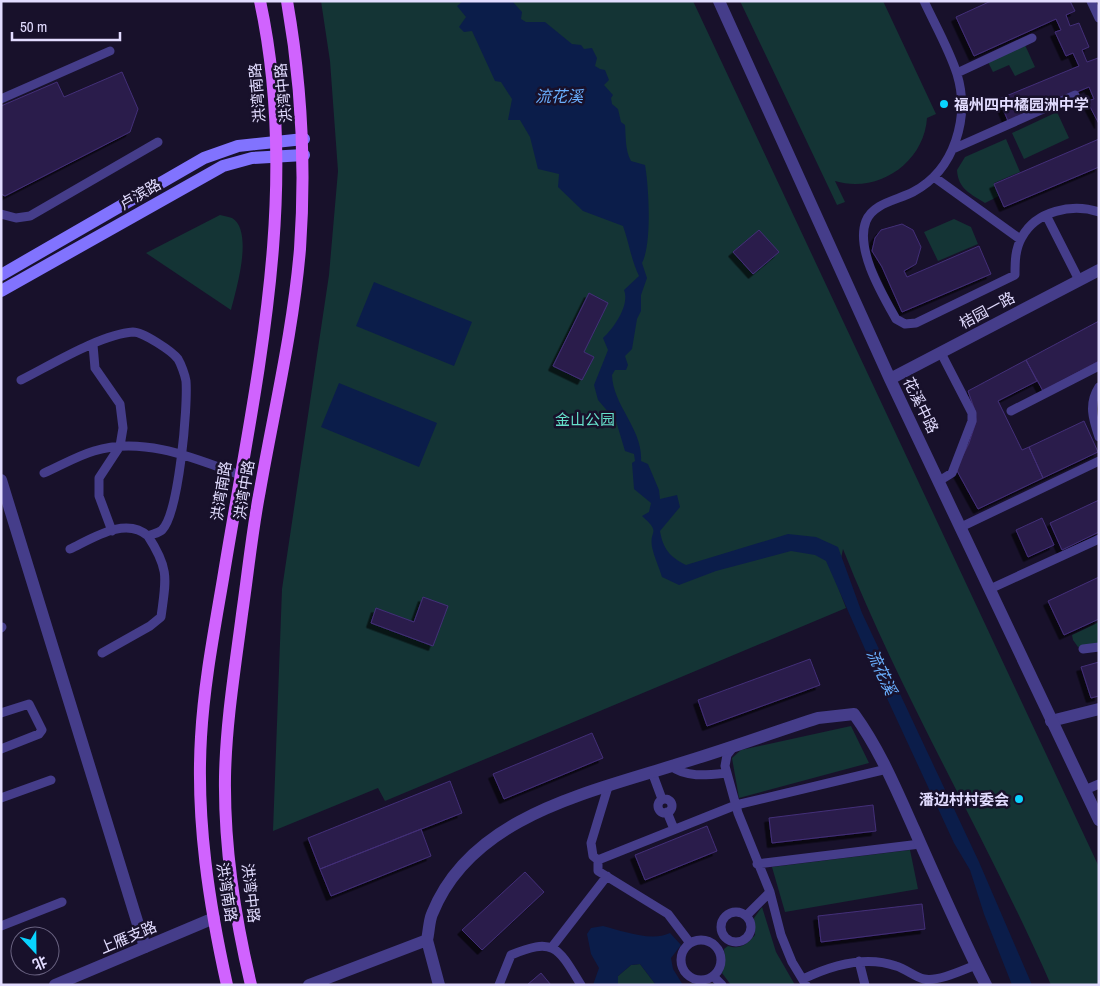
<svg xmlns="http://www.w3.org/2000/svg" width="1100" height="986" viewBox="0 0 1100 986" font-family="'Archivo Narrow','Noto Sans SC',sans-serif">
  <style>
    .green { fill: #143435 }
    .water { fill: #0b1d4a }
    .building { fill: #2a1d4c; stroke: #432f78; filter: url(#shadow) }
    .lines { fill: none; stroke-linecap: round; stroke-linejoin: round }
    .service { stroke: #453d8a; stroke-width: 9 }
    .minor { stroke: #453d8a; stroke-width: 12 }
    .tertiary { stroke: #453d8a; stroke-width: 12 }
    .secondary { stroke: #8173fe; stroke-width: 12 }
    .primary { stroke: #d063fe; stroke-width: 12 }
    .poi-dot { fill: #09d3fe; stroke: #18112b; stroke-width: 2 }
    .labels { text-anchor: middle; dominant-baseline: central; stroke-width: 5; stroke-linejoin: round; paint-order: stroke }
    .street-label { font-size: 15px; fill: #e2dcff; stroke: #18112b }
    .poi-label { font-size: 15px; font-weight: bold; fill: #e2dcff; stroke: #18112b; text-anchor: start }
    .park-label { font-size: 15px; fill: #66e1cb; stroke: #18112b }
    .water-label { font-size: 16px; font-style: italic; fill: #6aaffe; stroke: #18112b }
  </style>
  <defs>
    <filter id="shadow"><feDropShadow dx="-4.5" dy="4.5" stdDeviation="0" flood-color="#0009"/></filter>
  </defs>
  <rect width="100%" height="100%" fill="#18112b"/>
  <path class="green" d="M321,1H693L1099,867V985H1051C986,837 902,698 843,549L836,582L846,608L385,801L378,788L273,831L282,589L329,275L338,171L330,61Z
    M740,1H883L936,114L927,118C924,163 878,194 835,181L845,202L837,205Z
    M1025,45L1035,67L1015,76L1009,65L993,72L988,62Z
    M1057,112L1069,138L1024,159L1012,133Z
    M1006,139L1020,172L994,183L999,196L985,203C971,194 958,189 957,170L965,157Z
    M220,215C224,216 229,217 232,218C254,231 236,290 231,310L146,253Z
    M954,219L971,227L978,244L938,261L924,232Z
    M1099,622V643L1078,647L1073,640L1072,635Z
    M851,726L869,763L739,798L732,758L741,750Z
    M910,850L918,889L785,912L772,867Z
    M762,907L776,952L795,985H731L722,973L725,963L724,949L728,946C741,950 747,944 755,935L754,918Z
    M640,964L656,985H618V976L631,965Z"/>
  <path class="water" d="M463,1L513,2L522,12L521,19L526,22H545L572,44L581,45L584,49L592,48L597,58L595,66L600,69L605,70L609,80L604,85L613,95L611,98L612,104L618,109L621,122L625,125C626,137 625,150 631,161L645,165C649,187 652,244 642,263L647,278L641,295V311L637,319L632,349L625,356L628,365L626,370H615L612,375C613,406 643,429 641,461L648,464L659,490L660,499L677,495L680,507L660,531C663,549 670,557 686,565L788,534L816,537L838,547L862,613L979,862L1032,985H1012L984,914L970,870L954,843L879,681L826,561L815,555L791,551L716,571L679,585L662,577C659,567 654,557 652,547C649,529 662,534 642,516L649,512L651,503L634,489L632,463L635,461L634,454L625,451L616,421L598,400L594,385L608,350L603,338C614,328 630,305 624,290L639,276C631,259 629,243 623,226L583,211L558,187L559,174L538,169L530,137L520,120H508L512,99L501,82L495,81L472,31L464,32L459,27L466,17L457,6Z
    M374,282L472,322L454,366L356,326Z
    M339,383L437,423L419,467L321,427Z
    M603,926C623,931 651,942 670,933L681,945L671,958L673,969L683,985H656L640,964L631,965L618,976V985H593L599,968L591,954L587,934L591,928Z"/>
  <path class="building" d="M991,1H1070L1075,11L1066,15L1070,26L1079,23L1089,47L1082,50L1087,62L1098,58L1099,60V124L1087,101L1094,99L1089,87L1008,121L999,99L1079,66L1073,53L1066,56L1055,32L1061,30L1056,19L974,56L956,17Z
    M122,72L138,109L130,132L5,196L1,194V106L57,82L64,97Z
    M1099,139V167L1004,207L994,184Z
    M902,224L913,230L921,247L916,264L904,271L907,277L979,246L991,274L902,312L882,267L872,251L875,238L881,230Z
    M759,230L779,252L753,274L733,252Z
    M589,293L608,303L584,352L594,357L582,380L553,366Z
    M1099,321V361L1043,391L1026,360Z
    M1026,360L1037,381L998,401L1022,450L1029,447L1043,478L978,509L956,469L969,443L976,422L975,411L968,391Z
    M1084,421L1098,452L1043,478L1029,447Z
    M1099,500V532L1062,550L1050,523Z
    M1042,518L1054,545L1028,557L1016,530Z
    M1099,577V619L1064,635L1048,601Z
    M423,597L448,606L433,646L371,623L376,608L414,622Z
    M810,659L820,685L707,726L698,700Z
    M1099,662V696L1091,698L1081,667Z
    M592,733L603,758L504,799L493,774Z
    M450,781L462,813L320,869L308,838Z
    M873,805L876,831L772,843L769,818Z
    M707,826L717,851L645,880L635,855Z
    M421,829L431,856L331,896L320,869Z
    M525,872L544,892L482,950L462,930Z
    M922,904L925,929L821,942L818,916Z
    M541,973L551,985H527Z"/>
  <g class="lines">
    <path class="service" d="M924,1C935,25 949,49 957,74C970,117 955,170 913,192C898,200 873,203 866,221C855,249 882,294 896,319L905,324L916,323L1015,275C1015,262 1015,249 1022,237C1036,211 1072,203 1099,212
      M1091,1L1099,18
      M957,73L1032,38
      M1,99L110,51
      M953,149L1075,95
      M934,177L1020,239
      M1,214L16,218L30,216L158,142
      M1046,215L1079,280
      M93,345L95,368L120,404L123,428L120,446L99,478V496L112,531
      M21,380C51,365 101,334 133,332C143,332 172,351 178,359C181,364 185,375 186,381C188,406 179,513 162,530C159,533 152,534 148,536C170,570 166,579 161,617L150,626L102,653
      M1099,387C1088,404 1093,419 1099,437
      M1011,411L1099,366
      M44,473C60,466 77,456 94,451C143,436 194,458 240,475
      M939,481L952,473L972,421V413L941,353
      M961,527L1099,461
      M70,549C93,538 126,516 148,536
      M990,589L1099,539
      M1,628L2,627
      M1083,649L1099,647
      M1,713L29,704L42,730L39,734L1,749
      M734,746L727,755L725,766L738,813L770,892L781,935L792,962L806,985
      M671,766C686,778 708,775 727,773
      M652,772L662,799
      M608,787L591,843L593,856L598,860L736,805L887,769
      M1085,790L1099,784
      M1,798L51,780
      M658 806a7 7 0 1 1 14 0a7 7 0 1 1-14 0Z
      M667,812L674,829
      M598,860V871L668,914L690,943
      M757,864L920,844
      M721 927a15 15 0 1 1 30 0a15 15 0 1 1-30 0Z
      M746,916L770,892
      M1,926L62,902
      M681 960a20 20 0 1 1 40 0a20 20 0 1 1-40 0Z
      M552,947L607,876
      M859,961L865,985
      M713,976L722,985
      M803,979C832,965 865,955 896,966C906,969 915,977 924,979C938,982 963,970 976,965
      M499,985L511,955C554,937 558,947 581,985"/>
    <path class="minor" d="M1,480L145,947
      M1051,721L1099,709
      M427,940C429,931 429,921 432,914C471,816 588,793 678,764C725,750 771,733 818,718L854,714C880,750 896,789 914,829C937,881 960,934 986,985
      M309,985L427,940L439,985"/>
    <path class="tertiary" d="M719,1L890,379L1099,820
      M890,379L1099,270
      M55,985L214,918"/>
    <path class="secondary" d="M1,275L204,158L238,146L304,139
      M1,291L223,166L252,158L304,155"/>
    <path class="primary" d="M227,985C209,904 196,820 201,737C204,684 214,632 223,579C254,388 302,195 260,1
      M251,985C235,918 224,846 225,777C226,723 235,668 242,614C248,573 252,531 260,490C274,410 293,331 300,249C306,164 302,86 287,1"/>
  </g>
  <g class="poi-dot">
    <circle cx="944" cy="104" r="5"/>
    <circle cx="1019" cy="799" r="5"/>
  </g>
  <g class="labels">
    <g class="street-label">
      <text transform="translate(257 93) rotate(-95)">洪湾南路</text>
      <text transform="translate(283 93) rotate(-96)">洪湾中路</text>
      <text transform="translate(140 194) rotate(-30)">卢滨路</text>
      <text transform="translate(987 310) rotate(-28)">桔园一路</text>
      <text transform="translate(921 405) rotate(64)">花溪中路</text>
      <text transform="translate(244 490) rotate(-81)">洪湾中路</text>
      <text transform="translate(221 491) rotate(-81)">洪湾南路</text>
      <text transform="translate(227 892) rotate(81)">洪湾南路</text>
      <text transform="translate(251 893) rotate(83)">洪湾中路</text>
      <text transform="translate(128 937) rotate(-23)">上雁支路</text>
    </g>
    <g class="poi-label">
      <text x="954" y="104">福州四中橘园洲中学</text>
      <text x="1009" y="799" text-anchor="end">潘边村村委会</text>
    </g>
    <g class="park-label">
      <text x="585" y="419">金山公园</text>
    </g>
    <g class="water-label">
      <text x="559" y="96">流花溪</text>
      <text transform="translate(882 672) rotate(65)">流花溪</text>
    </g>
  </g>
  <rect width="1100" height="986" fill="none" stroke="#e2dcff" stroke-width="5"/>
  <g transform="translate(35 951) rotate(158)"><circle r="24" fill="#18112b" stroke="#696280"/>
  <path d="M0-4L9 19L0 12L-9 19Z" fill="#09d3fe"/>
  <text y="-8" font-size="14" font-weight="bold" text-anchor="middle" fill="#e2dcff">北</text>
  </g>
  <path d="M12 32v8h108v-8" fill="none" stroke="#e2dcff" stroke-width="2.5"/>
  <text x="20" y="32" font-size="15" fill="#e2dcff" stroke="#18112b" stroke-width="4" paint-order="stroke">50 m</text>
</svg>
